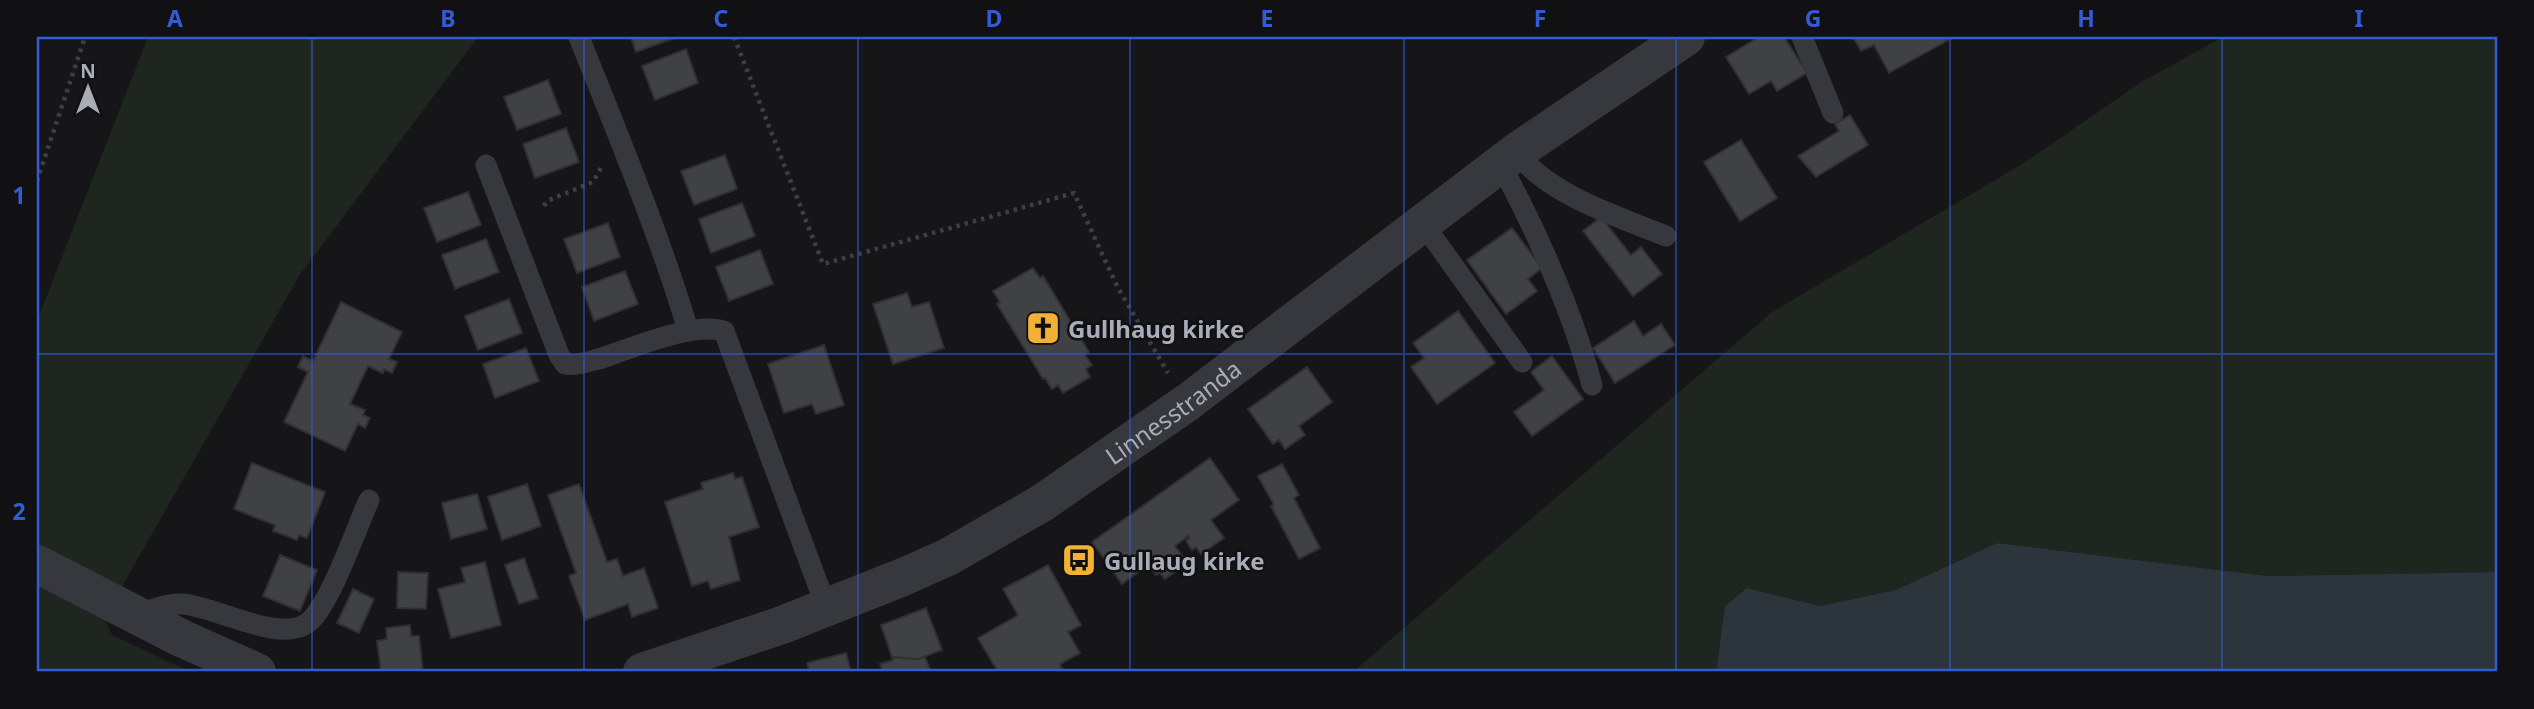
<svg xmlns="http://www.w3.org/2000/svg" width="2534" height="709" viewBox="0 0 2534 709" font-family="'Noto Sans',sans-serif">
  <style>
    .green { fill: #1e261f }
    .water { fill: #2c353c }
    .building { fill: #404145; stroke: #303034; stroke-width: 2 }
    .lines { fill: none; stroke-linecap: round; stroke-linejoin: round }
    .path { stroke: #3d3f44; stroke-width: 4.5; stroke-dasharray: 3.5 5; stroke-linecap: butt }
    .service { stroke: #37383d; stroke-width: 21 }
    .tertiary { stroke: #37383d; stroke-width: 38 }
    .grid { fill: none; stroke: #325cd3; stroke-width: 2; stroke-opacity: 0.55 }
    .labels { text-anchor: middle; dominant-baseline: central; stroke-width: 5; stroke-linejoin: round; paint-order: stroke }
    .poi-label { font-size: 24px; font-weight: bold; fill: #a8adb8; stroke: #111113; text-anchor: start }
    .street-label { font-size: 24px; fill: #a8adb8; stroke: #111113 }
    .neatline { fill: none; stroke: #325cd3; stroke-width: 2.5 }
    .grid-label { font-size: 23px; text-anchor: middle; font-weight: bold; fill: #325cd3 }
  </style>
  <rect width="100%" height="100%" fill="#161618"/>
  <path class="green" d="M148,37H478L299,276L104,618L112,635L191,672H37V321Z
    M2223,37H2497V572L2268,576L1997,543L1896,590L1820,606L1745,588L1725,606L1716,672H1353L1772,312L2024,163L2143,81Z"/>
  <path class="water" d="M1997,543L2268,576L2497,572V672H1716L1725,606L1746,588L1820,606L1896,590Z"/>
  <path class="building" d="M631,37H677L636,52Z
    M1759,37H1784L1807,73L1777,91L1771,81L1749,94L1726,57Z
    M1853,37H1951L1952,38L1889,73L1874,45L1861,51Z
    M686,49L698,83L655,100L642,66Z
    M548,80L561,114L517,130L504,97Z
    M1850,115L1868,145L1816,177L1798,156L1839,131L1835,124Z
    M566,128L579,162L535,178L523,144Z
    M1741,140L1777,198L1740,221L1704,162Z
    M725,155L737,189L694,205L681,171Z
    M468,192L481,225L437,242L424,208Z
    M742,203L755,236L711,253L699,219Z
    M1601,217L1631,255L1641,247L1662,274L1633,296L1583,231Z
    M608,223L620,257L577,273L564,239Z
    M1512,228L1542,268L1528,279L1537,291L1506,314L1467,260Z
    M486,239L499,272L455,289L442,255Z
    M760,250L773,284L729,301L716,267Z
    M1033,268L1040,278L1043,276L1089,352L1085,355L1092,365L1086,369L1090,377L1063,393L1058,385L1052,389L1045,378L1043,379L997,304L1000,302L993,291Z
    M625,271L638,304L594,321L582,287Z
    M907,293L912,307L929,302L944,348L893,364L873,304Z
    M509,299L522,333L478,350L465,316Z
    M341,302L402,332L389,359L397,362L392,373L384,369L383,373L368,366L350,404L365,410L363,415L370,418L365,428L358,424L345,451L284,422L308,372L298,367L303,356L313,361Z
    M1458,311L1495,363L1437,404L1411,367L1424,358L1413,343Z
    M1634,321L1643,336L1661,324L1675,345L1615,383L1593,348Z
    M824,345L844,405L816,414L812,404L784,413L768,364Z
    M526,348L539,381L495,398L483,364Z
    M1552,356L1583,399L1532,436L1514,412L1544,390L1531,372Z
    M1307,367L1332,402L1299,426L1305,435L1285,449L1279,440L1273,444L1248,409Z
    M1210,458L1239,500L1211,520L1224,538L1201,554L1196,547L1192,550L1186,541L1189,538L1188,536L1175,546L1188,563L1165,579L1160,573L1156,575L1149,566L1153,563L1152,562L1122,584L1092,542Z
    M252,463L325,492L307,538L299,535L297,540L273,531L275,525L234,509Z
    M1282,464L1299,495L1294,498L1320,548L1299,559L1271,506L1274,505L1258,476Z
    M733,473L735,479L742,477L759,527L729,537L740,580L711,589L708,581L692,586L665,502L703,489L701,483Z
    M527,484L541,526L502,540L488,497Z
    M579,484L607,562L617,559L623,576L644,568L658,608L632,617L628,604L585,620L569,576L576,573L548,495Z
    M477,494L487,529L451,539L442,503Z
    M280,555L317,570L300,611L263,596Z
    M524,558L538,598L519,604L505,565Z
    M485,562L501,625L451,638L438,589L465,582L461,568Z
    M1048,565L1081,625L1068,632L1080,653L1060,664L1062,668L1054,672H998L978,638L1018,615L1003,589Z
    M398,572L428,573L426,609L397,608Z
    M353,589L374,599L359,633L337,623Z
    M926,608L942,650L918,659L892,657L881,625Z
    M410,625L411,636H419L423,672H381L377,641L387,639L386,628Z
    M846,653L851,672H809L807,663Z
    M892,657L918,659L925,657L931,672H883L880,664L893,660Z"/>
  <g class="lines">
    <path class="path" d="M734,37L823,264L1074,193L1117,286L1168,373
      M37,181L85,37
      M544,206L547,201L593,182L601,168"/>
    <path class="service" d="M579,37C617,133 658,230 688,330
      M1802,37L1833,113
      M1516,152C1549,195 1616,216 1666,236
      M486,165L559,355L565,364C577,366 590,361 602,358C635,347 692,322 724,331L827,609
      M1501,165C1539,236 1571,307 1592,385
      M1422,222L1522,362
      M137,615C151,610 167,603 183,604C215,606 285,647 311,620C332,599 356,529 369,500"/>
    <g class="tertiary">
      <path d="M37,564L181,638L257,672"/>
      <path id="s1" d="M642,672L782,625L903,577L948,557L1042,503L1188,402L1516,152L1686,37"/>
    </g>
  </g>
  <path class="grid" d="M312,37V672M584,37V672M858,37V672M1130,37V672M1404,37V672M1676,37V672M1950,37V672M2222,37V672M37,354H2497"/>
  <defs>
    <g id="church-square" transform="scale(1.75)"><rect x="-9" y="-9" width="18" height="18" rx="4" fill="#f2b134" stroke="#111113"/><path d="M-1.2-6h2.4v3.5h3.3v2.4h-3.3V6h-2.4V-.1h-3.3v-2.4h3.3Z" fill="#111"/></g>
    <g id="bus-square" transform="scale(1.75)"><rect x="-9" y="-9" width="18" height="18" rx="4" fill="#f2b134" stroke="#111113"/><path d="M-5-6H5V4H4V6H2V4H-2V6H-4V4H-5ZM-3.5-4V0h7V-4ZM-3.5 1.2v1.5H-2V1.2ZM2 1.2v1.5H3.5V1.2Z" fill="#111"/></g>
  </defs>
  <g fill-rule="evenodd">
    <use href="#church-square" x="1043" y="328"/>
    <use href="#bus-square" x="1079" y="560"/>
  </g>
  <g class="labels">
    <g class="poi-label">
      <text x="1068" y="328">Gullhaug kirke</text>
      <text x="1104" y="560">Gullaug kirke</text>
    </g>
    <g class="street-label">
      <text stroke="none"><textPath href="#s1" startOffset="595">Linnesstranda</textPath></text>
    </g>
  </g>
  <rect width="2534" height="709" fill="none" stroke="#111113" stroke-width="77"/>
  <g transform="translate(88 88)" stroke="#111113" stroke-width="5" paint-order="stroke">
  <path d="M0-5L12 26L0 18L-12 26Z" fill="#a8adb8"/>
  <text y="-10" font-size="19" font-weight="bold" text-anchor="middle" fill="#a8adb8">N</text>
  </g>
  <rect x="38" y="38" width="2458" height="632" class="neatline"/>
  <g class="grid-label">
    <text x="175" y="27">A</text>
    <text x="448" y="27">B</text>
    <text x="721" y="27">C</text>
    <text x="994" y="27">D</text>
    <text x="1267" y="27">E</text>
    <text x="1540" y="27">F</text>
    <text x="1813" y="27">G</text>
    <text x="2086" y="27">H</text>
    <text x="2359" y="27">I</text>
    <text x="19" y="204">1</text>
    <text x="19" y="520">2</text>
  </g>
</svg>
